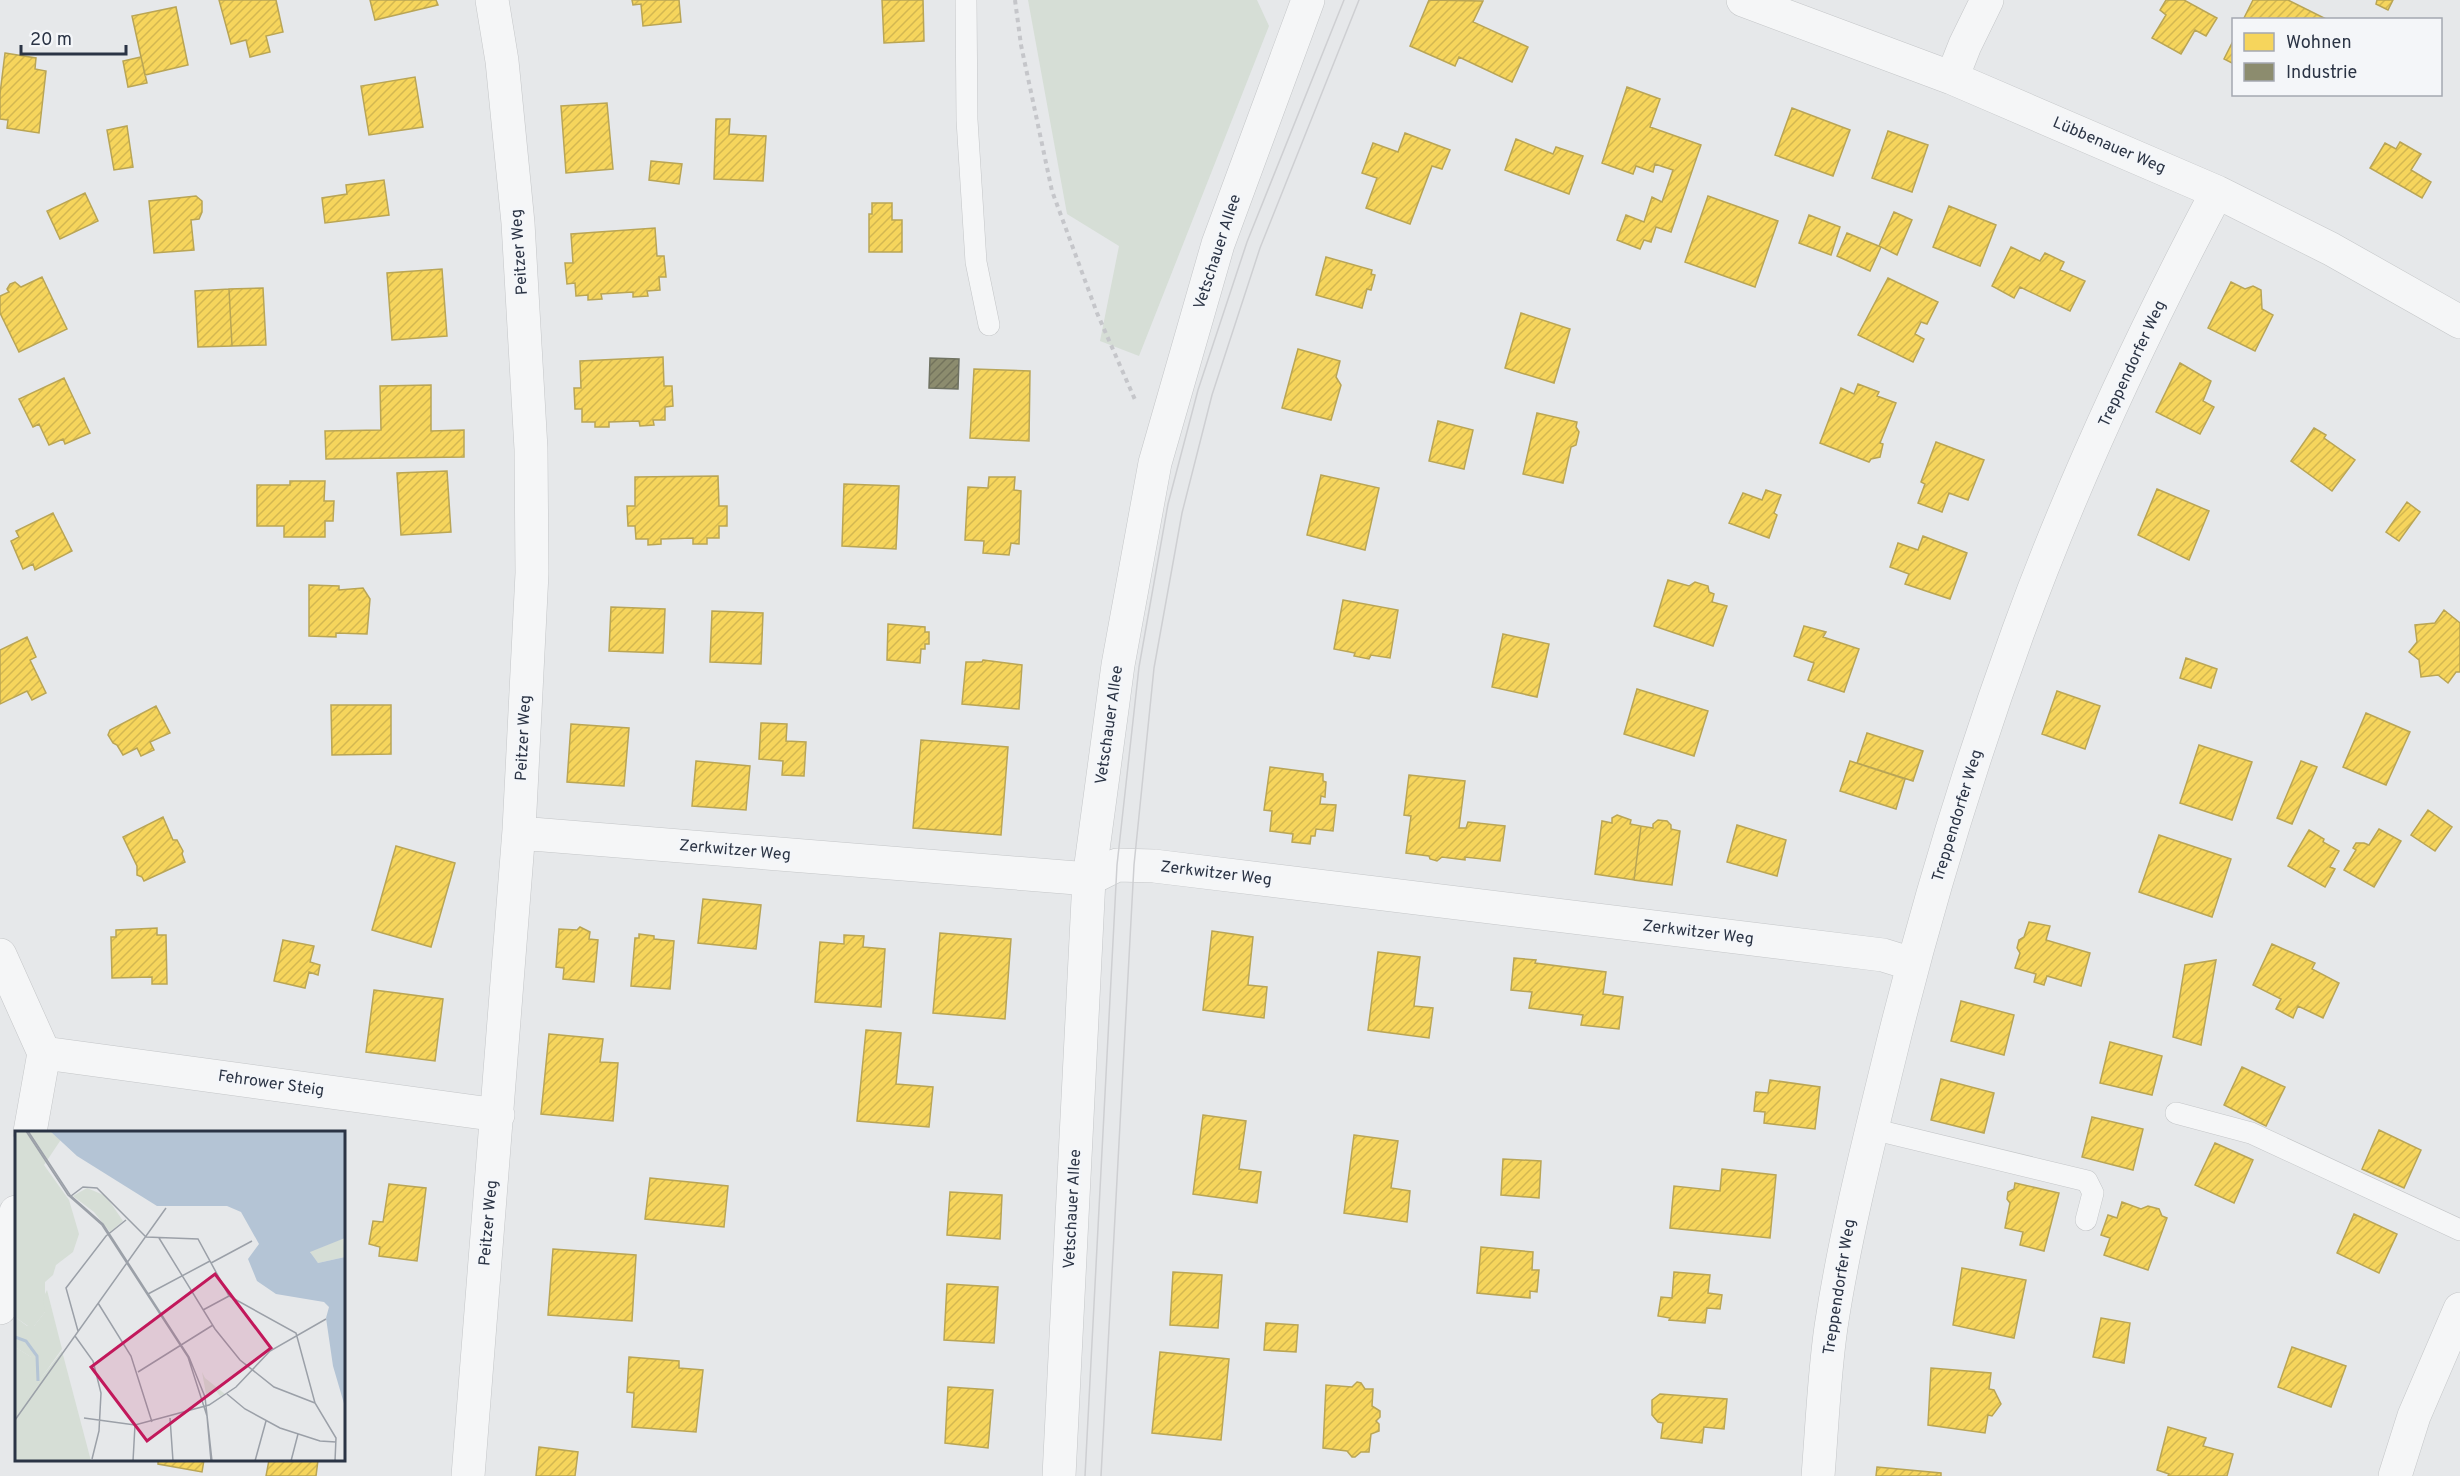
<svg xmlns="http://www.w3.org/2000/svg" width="2460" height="1476" viewBox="0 0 2460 1476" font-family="Overpass,sans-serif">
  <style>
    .grass { fill: #d6ded6 }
    .homes { fill: url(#homes-hatch); stroke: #b9a555; stroke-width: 1.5 }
    .industry { fill: url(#industry-hatch); stroke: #6f7262; stroke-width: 1.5 }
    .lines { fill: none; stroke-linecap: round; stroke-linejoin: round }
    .service-casing { stroke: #c4c6c8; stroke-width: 22 }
    .minor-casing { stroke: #c4c6c8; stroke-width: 34 }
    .tertiary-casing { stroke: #c4c6c8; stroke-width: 34 }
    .path { stroke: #c5c6ca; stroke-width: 4; stroke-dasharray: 4.5 4.5; stroke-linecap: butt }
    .service { stroke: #f5f6f7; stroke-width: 21 }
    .minor { stroke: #f5f6f7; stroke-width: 33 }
    .tertiary { stroke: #f5f6f7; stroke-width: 33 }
    .tram { stroke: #cecfd2; stroke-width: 1.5 }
    .labels { text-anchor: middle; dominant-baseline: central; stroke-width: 6; stroke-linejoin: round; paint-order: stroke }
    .street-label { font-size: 16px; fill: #2b3445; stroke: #f4f6f9 }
    .inset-river { fill: none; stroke: #b4c4d5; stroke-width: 3 }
    .inset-road { fill: none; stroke: #9ba0a8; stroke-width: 1.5 }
    .view { fill: #c2185b; fill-opacity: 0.15; stroke: #c2185b; stroke-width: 3 }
    .inset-edge { fill: none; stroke: #2b3445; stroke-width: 3 }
  </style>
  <defs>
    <pattern id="homes-hatch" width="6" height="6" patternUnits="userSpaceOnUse" patternTransform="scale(1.5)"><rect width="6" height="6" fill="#f6d55c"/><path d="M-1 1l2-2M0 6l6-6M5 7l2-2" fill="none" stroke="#d3b751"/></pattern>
    <pattern id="industry-hatch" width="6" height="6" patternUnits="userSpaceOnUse" patternTransform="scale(1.5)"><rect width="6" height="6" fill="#8c8c6e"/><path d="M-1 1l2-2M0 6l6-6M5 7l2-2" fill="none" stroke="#73735c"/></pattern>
  </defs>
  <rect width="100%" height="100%" fill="#e6e8ea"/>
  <path class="grass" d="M1028,0H1257L1269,26L1139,356L1100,341L1119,246L1067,214Z"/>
  <path class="homes" d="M219,0H276L283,32L266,36L270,52L250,57L246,40L231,44Z
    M370,0H436L438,5L375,20Z
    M632,0H679L681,22L643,26L641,4L633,5Z
    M882,0H923L924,41L884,43Z
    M1429,0L1483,1L1473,22L1528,47L1512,82L1459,57L1455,66L1410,46Z
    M2166,0H2184L2217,18L2206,36L2195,30L2181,54L2152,38L2166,15L2160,10Z
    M2253,0H2288L2328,20H2243Z
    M2377,0H2393L2388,10L2376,4Z
    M176,7L188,65L145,75L132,16Z
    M2234,39V64L2224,59Z
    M5,53L36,58L35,69L46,71L39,133L7,128L8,120L0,119V94Z
    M141,57L147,83L128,87L123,61Z
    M415,77L423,127L369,135L361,86Z
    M1627,87L1660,99L1650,127L1701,145L1671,232L1656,227L1651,242L1644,240L1640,249L1617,240L1626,215L1644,222L1652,197L1662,202L1673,170L1655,164L1653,172L1636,166L1633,174L1602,163Z
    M607,103L613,169L566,173L561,106Z
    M1792,108L1850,130L1833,176L1775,155Z
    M716,119H730L729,134L766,136L763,181L714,179Z
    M127,126L133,167L114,170L107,130Z
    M1888,131L1928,145L1912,192L1872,178Z
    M1405,133L1450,150L1442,169L1432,166L1410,224L1366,208L1377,178L1362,173L1373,143L1398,152Z
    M1516,139L1553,154L1556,147L1583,156L1569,194L1505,170Z
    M2400,142L2421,154L2411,170L2431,182L2422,198L2370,168L2385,143L2396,149Z
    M651,161L682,164L679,184L649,180Z
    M384,180L389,215L325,223L322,198L347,194L346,185Z
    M85,193L98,221L60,239L47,211Z
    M196,196L202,201V212L199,219L191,220L194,250L154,253L149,201Z
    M1708,196L1778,221L1755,287L1685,262Z
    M872,203H892V220H902V252H869V214H872Z
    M1949,206L1996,225L1980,266L1933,247Z
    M1894,212L1912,220L1897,255L1879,246Z
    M1809,215L1840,227L1831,255L1799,243Z
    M655,228L657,256H664L666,277H659L660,290L647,291L648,296L633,297V292L601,294L602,299L588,300V295L576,296L575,283L567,284L565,263H573L571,234Z
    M1847,233L1881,247L1870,271L1837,256Z
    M2011,247L2040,261L2045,253L2064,262L2060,270L2085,281L2070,311L2020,287L2014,298L1992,286Z
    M1326,257L1372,270L1371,274L1375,275L1371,290L1367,289L1362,308L1316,295Z
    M442,269L447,336L392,340L387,273Z
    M42,277L67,329L19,352L0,313V296L9,292L7,289L10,284L15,282L21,287Z
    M1888,278L1938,302L1927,324L1921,322L1915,334L1924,339L1913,362L1858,335Z
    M2231,282L2245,289L2253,286L2261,290L2262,309L2273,315L2255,351L2208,328Z
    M263,288L266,345L232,346L229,289Z
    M229,289L232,346L198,347L195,291Z
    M1521,313L1570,329L1554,383L1505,368Z
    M1298,349L1340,361L1336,377L1341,385L1331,420L1282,408Z
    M663,357L664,386H672L673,406L665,407V420H653L654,425L640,426L639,421L609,422V427H595V422H582V409H575L574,388H581L580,361Z
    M2180,363L2211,381L2203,401L2214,407L2200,434L2156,412Z
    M974,369L1030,371L1029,441L970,438Z
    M64,378L90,433L65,444L63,439L49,445L39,424L33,427L19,399Z
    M1858,384L1879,392L1877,396L1896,403L1880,443L1883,444L1880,457L1871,459L1869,462L1820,443L1841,388L1854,394Z
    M431,385V431L464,430V457L326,459L325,431L381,430L380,386Z
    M1537,413L1577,422L1576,427L1579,432L1576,445L1571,447L1563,483L1523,474Z
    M1438,421L1473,430L1464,469L1429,461Z
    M2314,428L2326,435L2324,438L2355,460L2332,491L2291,461Z
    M1936,442L1984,460L1968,500L1949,493L1942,512L1918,503L1925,484L1921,482Z
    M447,471L451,532L401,535L397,473Z
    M1321,475L1379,488L1365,550L1307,535Z
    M718,476L719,506H727V526H719V538H707V544H693V538L661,539V544L648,545V539H636L635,526H628L627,506H635V477Z
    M989,477H1015L1014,490L1021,491L1019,544L1011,543L1009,555L983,553L984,541L965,540L968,487L988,488Z
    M290,481H325L324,501H334L333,521H325V537H284V526H257V485H290Z
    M844,484L899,486L896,549L842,546Z
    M2157,489L2209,511L2189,560L2138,535Z
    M1766,490L1781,495L1774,513L1777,515L1769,538L1729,523L1743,493L1762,500Z
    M2407,502L2420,512L2399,541L2386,532Z
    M53,513L72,551L35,570L33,564L23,569L11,541L19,537L16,531Z
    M1923,536L1967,553L1950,599L1905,584L1909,574L1890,567L1898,543L1918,550Z
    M1668,580L1689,586L1695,582L1708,586L1709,592L1714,594L1712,602L1727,606L1713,646L1654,626Z
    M309,585L339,586V590L363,588L370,599L367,634L336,633V637L309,636Z
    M1343,600L1398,610L1390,658L1371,655L1369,659L1354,656L1355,653L1334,649Z
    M611,607L665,609L663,653L609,651Z
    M2444,610L2460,623V672H2456L2448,683L2438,675L2421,677L2419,660L2409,652L2417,642L2415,625L2435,623Z
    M712,611L763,613L761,664L710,662Z
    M888,624L925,627V632H929V644H925V649H921L920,663L887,660Z
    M1804,626L1826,632L1823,637L1859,649L1844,692L1808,680L1814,663L1794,656Z
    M1503,634L1549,644L1537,697L1492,687Z
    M27,637L36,657L30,660L46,693L32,700L27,691L0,704V650Z
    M2186,658L2217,669L2211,688L2180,678Z
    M983,660L1022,665L1019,709L962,704L966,662H982Z
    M1637,689L1708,711L1694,756L1624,734Z
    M2057,691L2100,706L2085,749L2042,734Z
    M331,705H391V754L332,755Z
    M156,706L170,733L150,742L154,750L141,756L137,748L123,755L117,745L113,743L108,735L110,730Z
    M2366,713L2410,732L2386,785L2343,767Z
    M761,723L787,724L786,741L806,742L804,776L782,775L783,761L759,759Z
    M571,724L629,728L624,786L567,782Z
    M1867,733L1923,751L1913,781L1857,763Z
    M921,740L1008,747L1001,835L913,828Z
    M2199,745L2252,762L2232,820L2180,803Z
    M696,761L750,766L746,810L692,806Z
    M1850,761L1905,779L1896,809L1840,791Z
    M2301,761L2317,767L2292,824L2277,818Z
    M1270,767L1323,774V781L1326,782L1325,797L1321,796L1320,804L1336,805L1333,831L1316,829L1315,836H1311L1310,844L1292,842L1293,834L1270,831L1272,811L1264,810Z
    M1409,775L1465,781L1459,828H1466L1468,822L1505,826L1500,861L1465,857V860L1442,857L1437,861L1430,859L1429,856L1406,853L1411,816L1404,815Z
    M2428,810L2452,827L2435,851L2411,835Z
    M1617,815L1631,820L1630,824L1641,826L1634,880L1595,874L1602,821L1612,823V818Z
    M163,817L173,840H177L183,851L182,854L185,862L144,881L142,877L137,875V866L123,837Z
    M1658,820L1667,821L1671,825V829L1680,831L1672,885L1634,880L1641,826L1653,828V824Z
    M1737,825L1786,840L1777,876L1727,862Z
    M2379,829L2401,841L2374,887L2344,870L2356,850L2353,848L2356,843H2364L2369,845Z
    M2309,830L2324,839L2323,842L2339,851L2330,867L2335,869L2325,887L2288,866Z
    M2159,835L2231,859L2212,917L2139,892Z
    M396,846L455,863L431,947L372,930Z
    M703,899L761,905L756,949L698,943Z
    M2029,922L2050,926L2046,940L2090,953L2081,986L2047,976L2044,985L2034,982L2036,974L2015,968L2020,953L2017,948L2019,940L2024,937Z
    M580,927L590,932L589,939L598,940L594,982L563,979L564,968L556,967L559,929L577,930Z
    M157,928V935H166L167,984H152V977L112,978L111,937H116V930Z
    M1212,931L1253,937L1248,985L1267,987L1264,1018L1203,1010Z
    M940,933L1011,939L1005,1019L933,1013Z
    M639,934L654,936V939L674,941L670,989L631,986L635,938H639Z
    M844,935L864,936L863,947L885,949L881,1007L815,1002L820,942L844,944Z
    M283,940L314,946L310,962L320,965L318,975L309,972L305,988L274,981Z
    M2272,944L2315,963L2312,969L2339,983L2323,1018L2298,1006L2293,1018L2276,1009L2281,999L2253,985Z
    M1378,952L1420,957L1414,1006L1433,1008L1429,1038L1368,1030Z
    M1514,958L1536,960L1535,963L1606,972L1603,994L1623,997L1619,1029L1581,1025L1583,1015L1529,1008L1532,992L1511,990Z
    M2216,960L2201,1045L2173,1037L2185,965Z
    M374,990L443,999L435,1061L366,1052Z
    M1961,1001L2014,1015L2004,1055L1951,1041Z
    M866,1030L901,1033L896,1084L933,1087L929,1127L857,1121Z
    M549,1034L603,1039L600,1062L618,1063L613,1121L541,1114Z
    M2110,1042L2162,1056L2152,1095L2100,1083Z
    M2242,1067L2285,1087L2266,1126L2224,1105Z
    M1941,1079L1994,1093L1984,1133L1931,1120Z
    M1770,1080L1820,1087L1815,1129L1764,1123L1765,1112L1754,1111L1756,1092L1768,1093Z
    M1203,1115L1246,1121L1239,1169L1261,1172L1257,1203L1193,1194Z
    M2092,1117L2143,1129L2133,1170L2082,1157Z
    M2379,1130L2421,1150L2404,1188L2362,1169Z
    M1354,1135L1398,1141L1391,1188L1410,1191L1407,1222L1344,1213Z
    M2215,1143L2253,1160L2234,1203L2195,1185Z
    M1503,1159L1541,1161L1539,1198L1501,1195Z
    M1722,1169L1776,1175L1770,1238L1670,1228L1674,1186L1720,1191Z
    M650,1178L728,1186L724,1227L645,1219Z
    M2015,1183L2059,1193L2044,1251L2020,1245L2023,1232L2005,1228L2010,1203L2007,1199L2008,1192L2014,1189Z
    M389,1184L426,1188L417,1261L379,1256L380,1247L369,1244L373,1221L383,1222Z
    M950,1192L1002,1195L1000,1239L947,1235Z
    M2122,1202L2141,1209L2148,1206L2159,1209L2162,1216L2167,1218L2148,1270L2104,1255L2110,1238L2101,1235L2108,1215L2117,1218Z
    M2354,1214L2397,1234L2379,1273L2337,1253Z
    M1481,1247L1533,1252L1532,1270H1539L1537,1292L1530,1291V1298L1477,1293Z
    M553,1249L636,1255L632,1321L548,1315Z
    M1962,1268L2026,1280L2014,1338L1953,1325Z
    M1173,1272L1222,1275L1218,1328L1170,1325Z
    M1674,1272L1710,1275L1708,1293L1722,1295L1720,1309L1707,1308L1705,1323L1669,1320L1670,1318L1658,1316L1661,1297L1672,1298Z
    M947,1284L998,1287L994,1343L944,1340Z
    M2101,1318L2130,1323L2124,1363L2093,1357Z
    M1266,1323L1298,1325L1296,1352L1264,1350Z
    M2292,1347L2346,1366L2331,1407L2278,1387Z
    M1160,1352L1229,1359L1221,1440L1152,1433Z
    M629,1357L679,1361V1368L703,1370L696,1432L632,1427L634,1393L627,1392Z
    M1931,1368L1991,1373L1989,1389L1994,1390L2001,1404L1992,1416L1988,1415L1985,1433L1928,1425Z
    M1357,1382L1361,1383L1365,1389H1373L1372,1406L1380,1411V1417L1376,1421L1379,1424V1431L1371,1434L1369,1452H1361L1355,1457H1352L1347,1451L1323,1448L1326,1385L1352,1387Z
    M948,1387L993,1390L988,1448L945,1443Z
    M1660,1394L1727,1399L1724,1429L1704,1427L1702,1443L1661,1438L1663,1423L1658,1422L1652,1415V1400Z
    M2168,1427L2206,1438L2203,1446L2233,1454L2227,1476H2168L2169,1474L2157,1470Z
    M539,1447L578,1452L575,1476H536Z
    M158,1460H204L202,1472L158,1464Z
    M269,1460H318L316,1476H266Z
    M1877,1467L1941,1473V1476H1876Z"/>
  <path class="industry" d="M930,358L959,359L958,389L929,388Z"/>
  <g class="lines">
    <g class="service-casing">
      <path id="service" d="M966,0L967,120L976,262L989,325
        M2176,1113L2251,1133L2460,1230
        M1872,1129L2087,1181L2093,1193L2086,1220"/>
    </g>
    <g class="minor-casing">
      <path id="minor" d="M1743,0L1952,78L2217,192L2331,249L2460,322
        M1952,78L1965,45L1987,0
        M519,833L1089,879L1117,865L1154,866L1883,955L1912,964
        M0,955L44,1053L30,1132
        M44,1053L498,1115
        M0,1308L16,1212
        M468,1476L519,830L532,573L531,449L518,223L502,61L492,0
        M1818,1476C1822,1427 1824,1376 1831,1327C1845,1235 1868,1145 1890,1055C1925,912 1968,770 2018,632C2073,481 2142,334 2217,192
        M2395,1476L2414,1416L2460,1309"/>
    </g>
    <g class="tertiary-casing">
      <path id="tertiary" d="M1059,1476L1089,879L1118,665L1155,463L1218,244L1308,0"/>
    </g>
    <path class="path" d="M1015,0L1021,45L1052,191L1097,313L1136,402"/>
    <use href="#service" class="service"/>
    <use href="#minor" class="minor"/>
    <use href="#tertiary" class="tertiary"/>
    <path class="tram" d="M1085,1476L1117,865L1139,667L1168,504L1198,390L1247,242L1344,0
      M1101,1476L1134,865L1154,668L1182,513L1212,395L1260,248L1359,0"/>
  </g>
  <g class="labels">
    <g class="street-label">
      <text transform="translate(2109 146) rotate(23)">Lübbenauer Weg</text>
      <text transform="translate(520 252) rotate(-94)">Peitzer Weg</text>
      <text transform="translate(1218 252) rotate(-72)">Vetschauer Allee</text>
      <text transform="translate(2133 364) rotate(-65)">Treppendorfer Weg</text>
      <text transform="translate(1110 725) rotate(-82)">Vetschauer Allee</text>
      <text transform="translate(524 738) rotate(-87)">Peitzer Weg</text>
      <text transform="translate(1958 816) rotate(-73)">Treppendorfer Weg</text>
      <text transform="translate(735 851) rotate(5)">Zerkwitzer Weg</text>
      <text transform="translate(1216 874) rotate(7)">Zerkwitzer Weg</text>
      <text transform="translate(1698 933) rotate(7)">Zerkwitzer Weg</text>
      <text transform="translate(271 1084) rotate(8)">Fehrower Steig</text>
      <text transform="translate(1073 1209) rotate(-87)">Vetschauer Allee</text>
      <text transform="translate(489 1223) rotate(-85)">Peitzer Weg</text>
      <text transform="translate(1840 1287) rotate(-81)">Treppendorfer Weg</text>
    </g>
  </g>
  <g transform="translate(15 1131)">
    <rect width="330" height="330" fill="#e6e8ea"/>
    <path d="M187,241L190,247L210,263L205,265L201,260L191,263Z" fill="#d6ded6"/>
    <path d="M0,0H35L47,7L29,34L54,69L64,103L58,121L41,134L38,144L30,151V181L19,195H13L0,186ZM0,216L16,226V260L47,220L76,330H0Z" fill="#d6ded6"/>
    <path d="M32,159L47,218L16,261L9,239L16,226L0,216V186L12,195H19L30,181L28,167Z" fill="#d6ded6"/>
    <path d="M72,57L91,65L108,90L95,101L79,81L58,65Z" fill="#d6ded6"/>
    <path d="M328,106L330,126L303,132L297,126L295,120Z" fill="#d6ded6"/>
    <path d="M35,0L330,1V107L295,121L303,132L330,126V276L318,235L311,187L314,176L309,171L261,163L242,150L233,128L244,113L226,81L212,75H142L62,25Z" fill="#b4c4d5"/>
    <path class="inset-river" d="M0,206L11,210L22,225L23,250"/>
    <path class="inset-road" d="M11,0L53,64L87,94L173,226L192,285L196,330M13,0L55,64L88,93L174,226L190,266L197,330M56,65L68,56L82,57L131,106M131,106L183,108L214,165L281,202L300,272L321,307L320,330M144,107L200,198L225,229L259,256L300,272M196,132L237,110M133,163L195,130M83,172L116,225L137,291M188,179L214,165M63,200L51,157L91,105L111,89M60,205L78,230L86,262L84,300L77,328M123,241L198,194M212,263L230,278L265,297L305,310L321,311M69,287L120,294L194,274L221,256L255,220L311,188M155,287L158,330M0,289L151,77M118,330L120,294M240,330L251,290M276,330L283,303"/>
    <path class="view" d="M200,143L256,217L132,310L76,236Z"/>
    <rect width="330" height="330" class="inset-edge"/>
  </g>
  <rect x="2232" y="18" width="210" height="78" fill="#f4f6f9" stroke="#a4a8b1" stroke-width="1.5"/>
  <rect x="2244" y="33" width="30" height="18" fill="#f6d55c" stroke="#a4a8b1" stroke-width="1.5"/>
  <text x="2286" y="48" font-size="18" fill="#2b3445">Wohnen</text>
  <rect x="2244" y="63" width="30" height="18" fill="#8c8c6e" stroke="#a4a8b1" stroke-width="1.5"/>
  <text x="2286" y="78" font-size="18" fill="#2b3445">Industrie</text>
  <path d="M21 45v9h105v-9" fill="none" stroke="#2b3445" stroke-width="3"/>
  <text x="30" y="45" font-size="18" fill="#2b3445" stroke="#f4f6f9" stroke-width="4.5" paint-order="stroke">20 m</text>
</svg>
